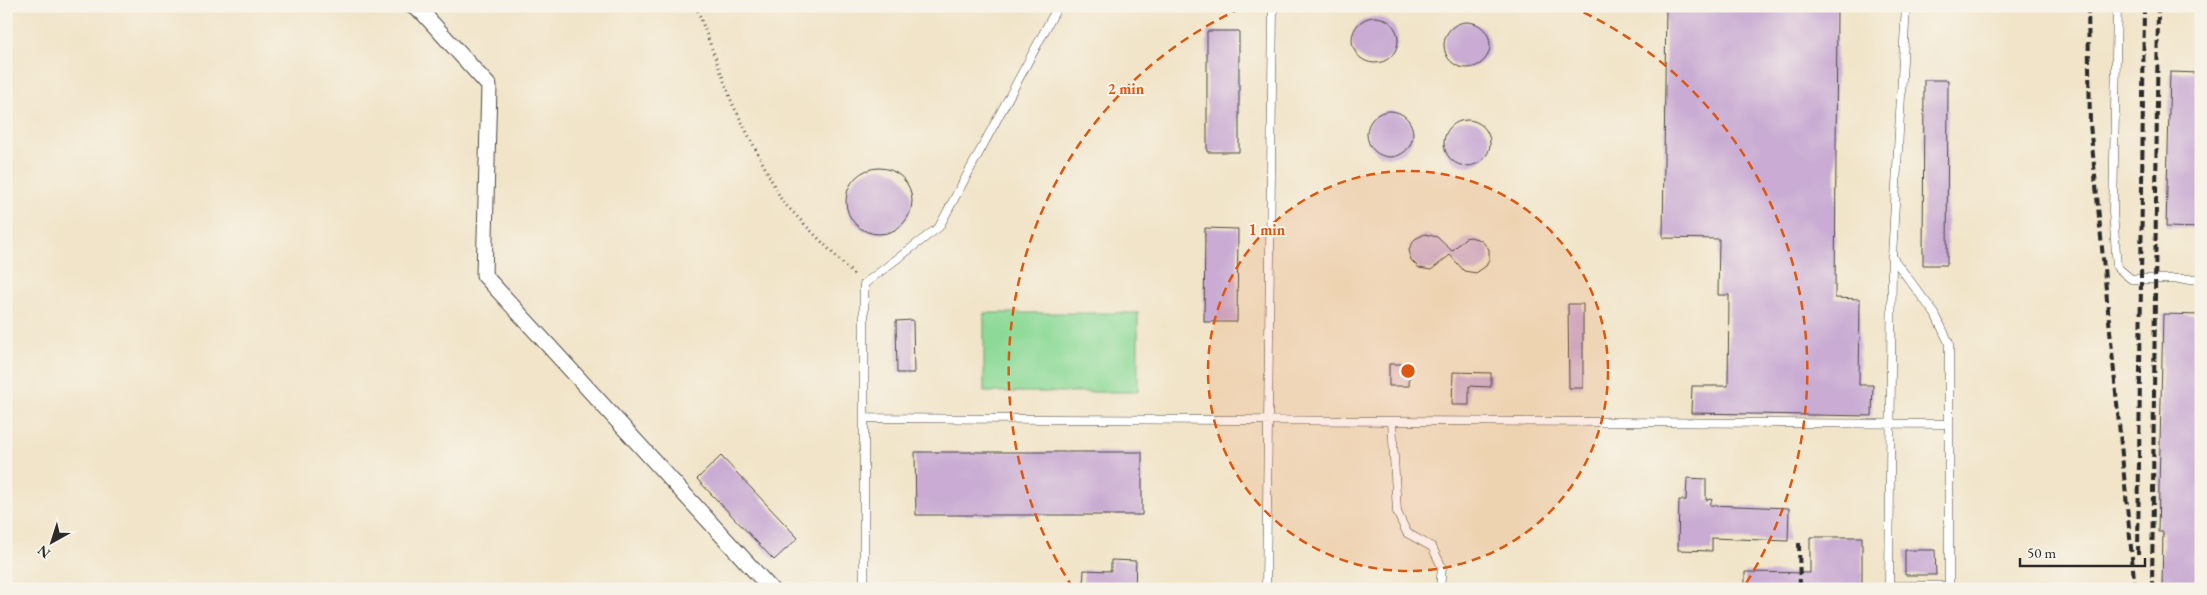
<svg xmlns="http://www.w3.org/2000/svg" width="2207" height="595" viewBox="0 0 2207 595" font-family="'EB Garamond',serif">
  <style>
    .green { fill: #8dda98; stroke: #5c8262 }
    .building { fill: #c9abd3 }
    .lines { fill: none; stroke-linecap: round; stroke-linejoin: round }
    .lane-casing { stroke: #494743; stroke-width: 9 }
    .street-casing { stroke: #494743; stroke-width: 17 }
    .path { stroke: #494743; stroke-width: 3; stroke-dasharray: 1 4; stroke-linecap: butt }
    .lane { stroke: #fff; stroke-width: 8 }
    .street { stroke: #fff; stroke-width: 15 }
    .rail { stroke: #2b2b2b; stroke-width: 4; stroke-dasharray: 8 4; stroke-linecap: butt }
    .ring { fill: none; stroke: #df570e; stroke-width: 2.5; stroke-dasharray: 9 6 }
    .centre { fill: #df570e; stroke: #f7f3e8; stroke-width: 2.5 }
    .ring-label { font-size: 15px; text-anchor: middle; font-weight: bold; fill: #df570e; stroke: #f7f3e8; stroke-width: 4; stroke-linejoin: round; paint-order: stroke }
  </style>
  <rect width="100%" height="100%" fill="#f7f3e8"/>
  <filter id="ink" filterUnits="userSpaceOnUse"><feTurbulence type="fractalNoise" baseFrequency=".02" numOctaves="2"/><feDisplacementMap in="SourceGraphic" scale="10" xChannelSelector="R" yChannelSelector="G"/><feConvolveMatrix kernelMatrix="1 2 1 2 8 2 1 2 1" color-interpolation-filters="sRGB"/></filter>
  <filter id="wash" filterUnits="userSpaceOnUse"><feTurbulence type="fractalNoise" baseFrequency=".0096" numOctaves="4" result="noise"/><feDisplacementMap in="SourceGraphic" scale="20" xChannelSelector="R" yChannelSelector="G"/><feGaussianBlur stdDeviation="1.12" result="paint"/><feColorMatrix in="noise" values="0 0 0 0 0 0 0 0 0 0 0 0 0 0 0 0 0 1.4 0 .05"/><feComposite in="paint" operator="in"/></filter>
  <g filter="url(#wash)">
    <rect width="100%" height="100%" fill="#f1e4c8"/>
    <path class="green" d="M984,313H1138V392H984Z"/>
    <g id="blocks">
      <path class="building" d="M1666,6H1837L1835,298L1860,299L1859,385H1873L1872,416L1691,413L1692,386H1728L1729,295H1718L1719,239L1663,238Z
        M1352 40a23 23 0 1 1 46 0a23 23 0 1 1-46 0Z
        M1444 45a23 23 0 1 1 46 0a23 23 0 1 1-46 0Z
        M1207,31H1239V152H1207Z
        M2170,72L2201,73V228L2166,227Z
        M1924,80H1948L1947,265H1923Z
        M1367 134a23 23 0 1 1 46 0a23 23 0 1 1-46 0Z
        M1444 143a23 23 0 1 1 46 0a23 23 0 1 1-46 0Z
        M846 201a33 33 0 1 1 66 0a33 33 0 1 1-66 0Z
        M1205,228L1238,229L1237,322H1204Z
        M1425,234L1437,237L1452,251L1465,238L1470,237L1481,240L1489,249V260L1486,266L1476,273L1464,271L1450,255L1431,270L1419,268L1411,260L1409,249L1415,239Z
        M1568,304H1583V388H1569Z
        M2163,314L2201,315V589H2162L2163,532H2158Z
        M913,320L914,373H897L896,321Z
        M1389,364H1410L1409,386H1389Z
        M1453,372L1491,373V387L1469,386V405H1452Z
        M915,452H1142V515H916Z
        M721,456L798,538L774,560L697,479Z
        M1687,478L1706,479V500L1712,499L1710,505L1789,508L1788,541L1712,538V551L1678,550L1679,500H1686Z
        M1810,537H1862V589H1745V572L1810,573Z
        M1905,550H1935L1936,575H1905Z
        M1111,560L1136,561L1135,589H1083L1084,570L1111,571Z"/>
    </g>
  </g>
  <g filter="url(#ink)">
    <use href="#blocks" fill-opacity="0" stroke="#494743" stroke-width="1"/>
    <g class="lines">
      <g class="lane-casing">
        <path id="lane" d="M2117,6L2113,212L2117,267L2131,279H2201
          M1892,257L1935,314L1949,343V589
          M864,418L1949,424
          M1392,421L1397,512L1407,533L1432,547L1442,567L1440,589
          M1889,586H1949
          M864,589V284L939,227L1058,6
          M1266,589L1273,6
          M1889,589L1892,257L1906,6"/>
      </g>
      <g class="street-casing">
        <path id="street" d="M412,6L423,13L489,86L484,275L771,589"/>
      </g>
      <path class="path" d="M696,6L733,105L782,201L856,277"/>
      <use href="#lane" class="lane"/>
      <use href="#street" class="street"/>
      <path class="rail" d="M2088,6L2090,124L2135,589
        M1799,543L1800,589
        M2138,554L2144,6
        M2152,589L2158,6"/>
    </g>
  </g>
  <circle cx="1408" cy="371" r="200" fill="#df570e" fill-opacity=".12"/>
  <g class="ring">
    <circle cx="1408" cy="371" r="200"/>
    <path d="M1073 588A399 399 0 0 1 1246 6M1570 6A399 399 0 0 1 1743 588"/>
  </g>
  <circle cx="1408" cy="371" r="8" class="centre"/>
  <g class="ring-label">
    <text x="1126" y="94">2 min</text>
    <text x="1267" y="235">1 min</text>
  </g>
  <rect width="2207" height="595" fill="none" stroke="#f7f3e8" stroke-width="25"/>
  <g transform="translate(52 542) rotate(219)" stroke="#f7f3e8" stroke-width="4" paint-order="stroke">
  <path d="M0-4L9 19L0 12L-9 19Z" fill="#2b2b2b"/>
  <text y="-8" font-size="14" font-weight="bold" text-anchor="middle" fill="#2b2b2b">N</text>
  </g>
  <path d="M2020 558v8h125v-8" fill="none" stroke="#2b2b2b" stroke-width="2.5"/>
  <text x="2027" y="558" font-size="15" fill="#2b2b2b" stroke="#f7f3e8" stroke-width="4" paint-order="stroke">50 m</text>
</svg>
